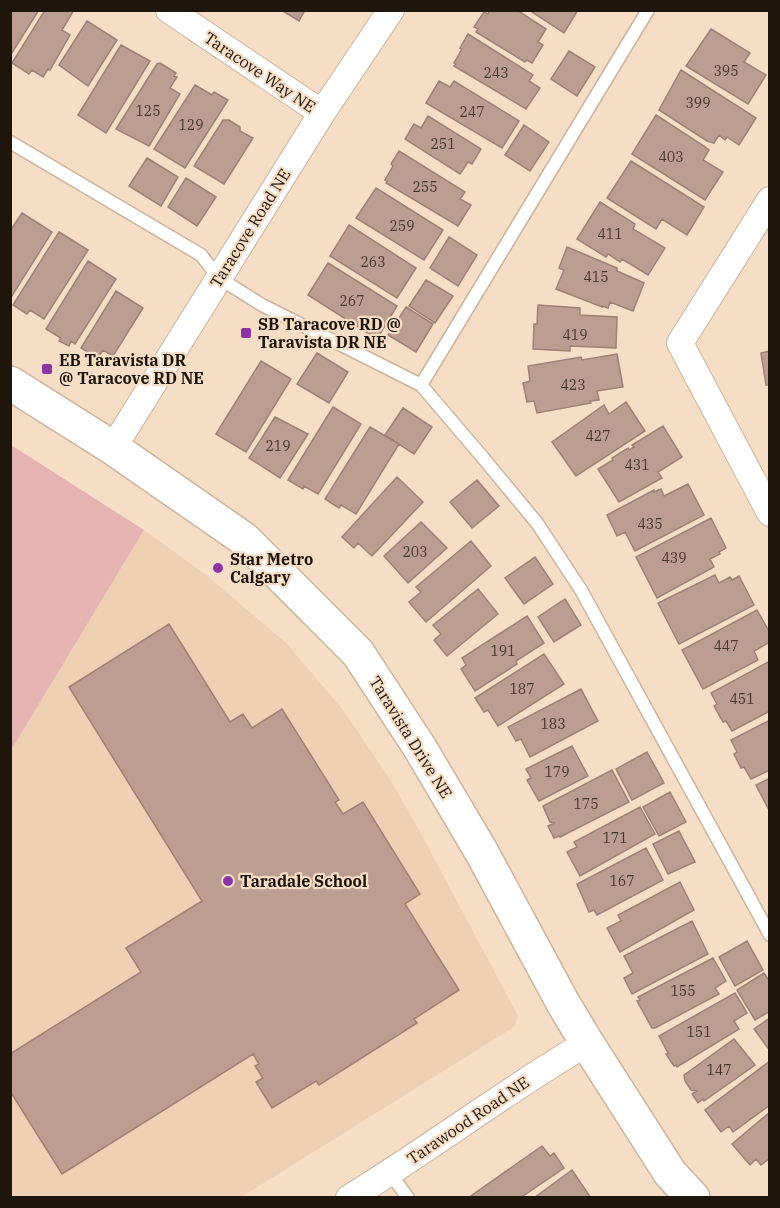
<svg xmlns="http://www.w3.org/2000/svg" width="780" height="1208" viewBox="0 0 780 1208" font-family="'IBM Plex Serif',serif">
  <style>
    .built { fill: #eed0b4 }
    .green { fill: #e5b4b2 }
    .building { fill: #bc9d91; stroke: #9e8175; stroke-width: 1.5 }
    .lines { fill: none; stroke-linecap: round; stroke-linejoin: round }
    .lane-casing { stroke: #cbb39e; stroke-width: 15 }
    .street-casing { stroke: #cbb39e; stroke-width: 28 }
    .secondary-casing { stroke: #cbb39e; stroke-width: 36 }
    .lane { stroke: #fff; stroke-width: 12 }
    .street { stroke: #fff; stroke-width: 26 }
    .secondary { stroke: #fff; stroke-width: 33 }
    .poi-dot { fill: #8935a3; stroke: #f6ddc6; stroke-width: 2 }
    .labels { text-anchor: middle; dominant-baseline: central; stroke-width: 4.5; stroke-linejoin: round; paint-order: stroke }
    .number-label { font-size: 14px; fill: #46372e }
    .street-label { font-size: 16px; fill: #1e150d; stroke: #f6ddc6 }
    .poi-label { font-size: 16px; font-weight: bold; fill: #1e150d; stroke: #f6ddc6; text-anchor: start }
  </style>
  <rect width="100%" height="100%" fill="#f6ddc6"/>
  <path class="built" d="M144,530L206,575L286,643L343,710L391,781L419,830L518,1016L514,1027L241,1197H11L10,750Z"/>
  <path class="green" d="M11,445L144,530L11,750Z"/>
  <path class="building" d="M10,10H39L10,56Z
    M45,10H74L62,30L70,35L50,70L48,69L43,77L32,70L29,74L12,63Z
    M281,10H305L299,21Z
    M490,10H517L546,29L538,42L543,45L532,63L527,60L525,62L476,32L478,29L474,27L484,12L488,14Z
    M529,10H578L564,33Z
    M87,21L117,40L88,86L59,65Z
    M711,29L750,53L744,62L766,75L748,104L686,66Z
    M468,34L533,75L529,81L540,88L526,109L454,66L456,64L454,63L462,49L460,48Z
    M121,45L150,61L106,133L78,115Z
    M569,51L595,67L577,96L551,79Z
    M160,63L176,73L174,76L177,77L170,88L180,94L149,146L116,129L157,64Z
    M681,70L756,118L739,145L727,137L725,140L719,135L714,143L707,141L659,110Z
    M439,81L450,87L454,81L519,121L502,148L426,103Z
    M195,85L212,95L214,92L228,100L185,168L154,149Z
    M656,115L704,146L709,150L703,160L723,172L705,200L632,154Z
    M428,116L481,149L472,164L468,162L460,174L405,139L414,124L421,128Z
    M223,120H229L240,127V131L253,138L224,184L194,166Z
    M524,125L549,142L530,171L505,155Z
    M399,151L465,192L460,199L471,205L458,226L386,183L387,181L385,180L393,166L391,164Z
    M147,158L178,177L161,206L129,186Z
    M631,161L704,207L687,235L662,219L656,229L607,198Z
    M186,178L216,197L197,226L168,207Z
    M376,188L443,230L424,260L356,218Z
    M600,202L635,224L633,229L665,248L648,275L622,259L620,262L608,254L606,257L577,239Z
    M22,213L52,232L10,299V231Z
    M349,225L416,268L397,298L330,256Z
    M59,232L88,250L44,319L30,310L27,314L13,305Z
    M449,237L477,255L458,286L430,268Z
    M567,247L617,268V271L644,283L633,311L610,302L608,308L602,306V307L556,289L564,270L559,268Z
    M88,261L116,279L75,344L71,341L69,346L59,341L61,338L46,329Z
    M328,263L397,306L377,339L308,295Z
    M426,280L453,296L435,323L409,306Z
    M116,291L143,308L113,356L103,350L98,358L81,348Z
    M538,305L580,308V315L617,317L616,348L570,346V351L533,349L534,324H537Z
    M406,307L433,324L416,352L388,335Z
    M770,351V385H766L761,353Z
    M317,353L348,372L329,403L297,384Z
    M617,354L623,387L597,391L599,400L590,401L591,403L537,413L534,401L527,402L523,383L530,381L528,366L581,357L582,360Z
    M261,361L291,379L246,452L216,434Z
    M626,402L645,431L576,476L552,442L604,405L609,414Z
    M333,407L361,424L318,494L304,486L303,489L288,480Z
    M403,408L432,427L414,454L385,435Z
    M275,417L308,434L280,478L249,458Z
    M663,426L682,457L658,472L662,478L619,502L598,469L613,460L612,458L628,448L629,450L634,447L632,445Z
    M370,427L399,444L356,514L341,505L339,508L325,499Z
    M397,477L423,502L372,556L358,543L354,548L342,537Z
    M477,480L499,506L472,528L450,502Z
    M688,484L704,515L635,551L625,532L617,536L607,515L654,490V492L661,489L664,496Z
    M711,518L726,548L719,552L720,554L710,559L714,567L657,598L636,557Z
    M421,522L447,548L408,583L384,556Z
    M471,541L491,566L426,622L409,602L421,592L416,587Z
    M535,557L553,584L524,604L505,578Z
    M715,575L719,583L730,577L732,580L739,576L754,605L679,644L658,603Z
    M478,589L498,614L447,656L434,640L441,634L433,625Z
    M565,599L581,625L554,642L538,617Z
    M757,610L770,633V642L754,651L758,660L703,689L682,650Z
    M527,616L544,643L516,661L517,664L475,691L461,669L466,665L462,658Z
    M169,624L230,722L243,714L252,728L282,709L339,800L335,802L343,814L363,802L420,894L405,904L459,990L414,1019L417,1023L319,1085L316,1081L272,1108L256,1082L263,1078L255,1066L259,1064L253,1054L62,1174L10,1091V1054L141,972L126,948L202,901L69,687Z
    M544,654L564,684L498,726L488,710L484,712L475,698Z
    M770,661V711L732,731L726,721L723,722L714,706L717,704L711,693Z
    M581,689L598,721L530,757L521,739L516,741L508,727Z
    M770,720V770L751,779L744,767L741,768L734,754L737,752L731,740Z
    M572,746L588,776L539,801L527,780L531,778L526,769Z
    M647,752L664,783L632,800L616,769Z
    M612,770L629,802L560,837L559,836L554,838L548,826L554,823L550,822L543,806Z
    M770,778V812L756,785Z
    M670,792L686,822L659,836L643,807Z
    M640,807L655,834L580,876L567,852L577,847L574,842Z
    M679,831L695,862L668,874L653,844Z
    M646,848L663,880L597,915L594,910L589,912L577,884Z
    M680,882L694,910L620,952L607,928L621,921L618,915Z
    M692,921L708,954L632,994L624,978L633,973L624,956Z
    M747,941L763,970L735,986L719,957Z
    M713,958L726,981L715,988L719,994L655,1028H652L637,1001L640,1000L638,997Z
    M764,973L770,982V1011L755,1020L737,990Z
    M735,993L747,1013L734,1021L739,1029L677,1067L676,1065L674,1066L666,1054L668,1053L659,1036Z
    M770,1018V1051L754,1029Z
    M734,1039L755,1065L704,1101L703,1099L698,1103L692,1094L697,1091L691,1090L685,1081L684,1075Z
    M770,1061V1105L733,1132L729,1126L721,1132L705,1110Z
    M770,1112V1158L761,1165L756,1159L750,1165L732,1144Z
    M542,1146L550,1156L554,1153L564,1168L520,1198H468Z
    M572,1170L591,1198H534Z"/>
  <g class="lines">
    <g class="lane-casing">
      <path id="lane" d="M10,142L201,255L219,278L262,305L421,385L484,459L537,523L581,590L770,935
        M421,385L648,10
        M390,1173L408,1198"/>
    </g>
    <g class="street-casing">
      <path id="street" d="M169,10L322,113
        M770,200L680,343L770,513
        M113,448L322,113L391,10
        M349,1198C430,1149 505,1091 587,1043"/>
    </g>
    <g class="secondary-casing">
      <path id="secondary" d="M10,383L113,448L244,539L358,653L420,748L481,851L563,1003L587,1043L670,1173L693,1198"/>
    </g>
    <use href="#lane" class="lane"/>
    <use href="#street" class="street"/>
    <use href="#secondary" class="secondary"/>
  </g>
  <g class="poi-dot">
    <rect x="240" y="327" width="12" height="12" rx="3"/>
    <rect x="41" y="363" width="12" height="12" rx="3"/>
    <circle cx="218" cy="568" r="6"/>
    <circle cx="228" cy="881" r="6"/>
  </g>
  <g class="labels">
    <g class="number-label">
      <text x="726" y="71">395</text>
      <text x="496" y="73">243</text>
      <text x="698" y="103">399</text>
      <text x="148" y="111">125</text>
      <text x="472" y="112">247</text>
      <text x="191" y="125">129</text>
      <text x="443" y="144">251</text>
      <text x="671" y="157">403</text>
      <text x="425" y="187">255</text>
      <text x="402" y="226">259</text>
      <text x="610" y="234">411</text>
      <text x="373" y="262">263</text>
      <text x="596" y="277">415</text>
      <text x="352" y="301">267</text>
      <text x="575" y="335">419</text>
      <text x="573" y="385">423</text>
      <text x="598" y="436">427</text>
      <text x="278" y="446">219</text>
      <text x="637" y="465">431</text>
      <text x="650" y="524">435</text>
      <text x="415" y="552">203</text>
      <text x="674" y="558">439</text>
      <text x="726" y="646">447</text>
      <text x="503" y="651">191</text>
      <text x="522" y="689">187</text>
      <text x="742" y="699">451</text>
      <text x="553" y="724">183</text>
      <text x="557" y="772">179</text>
      <text x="586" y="804">175</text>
      <text x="615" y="838">171</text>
      <text x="622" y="881">167</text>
      <text x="683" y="991">155</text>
      <text x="699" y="1032">151</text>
      <text x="719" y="1070">147</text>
    </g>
    <g class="street-label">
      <text transform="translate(260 72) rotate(34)">Taracove Way NE</text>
      <text transform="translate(250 228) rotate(-58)">Taracove Road NE</text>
      <text transform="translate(411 737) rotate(58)">Taravista Drive NE</text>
      <text transform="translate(468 1120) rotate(-34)">Tarawood Road NE</text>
    </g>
    <g class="poi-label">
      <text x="258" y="324">SB Taracove RD @<tspan x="258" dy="18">Taravista DR NE</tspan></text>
      <text x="59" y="360">EB Taravista DR<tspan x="59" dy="18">@ Taracove RD NE</tspan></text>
      <text x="230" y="559">Star Metro<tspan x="230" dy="18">Calgary</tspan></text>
      <text x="240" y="881">Taradale School</text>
    </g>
  </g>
  <rect width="780" height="1208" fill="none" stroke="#1e150d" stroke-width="24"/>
</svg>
